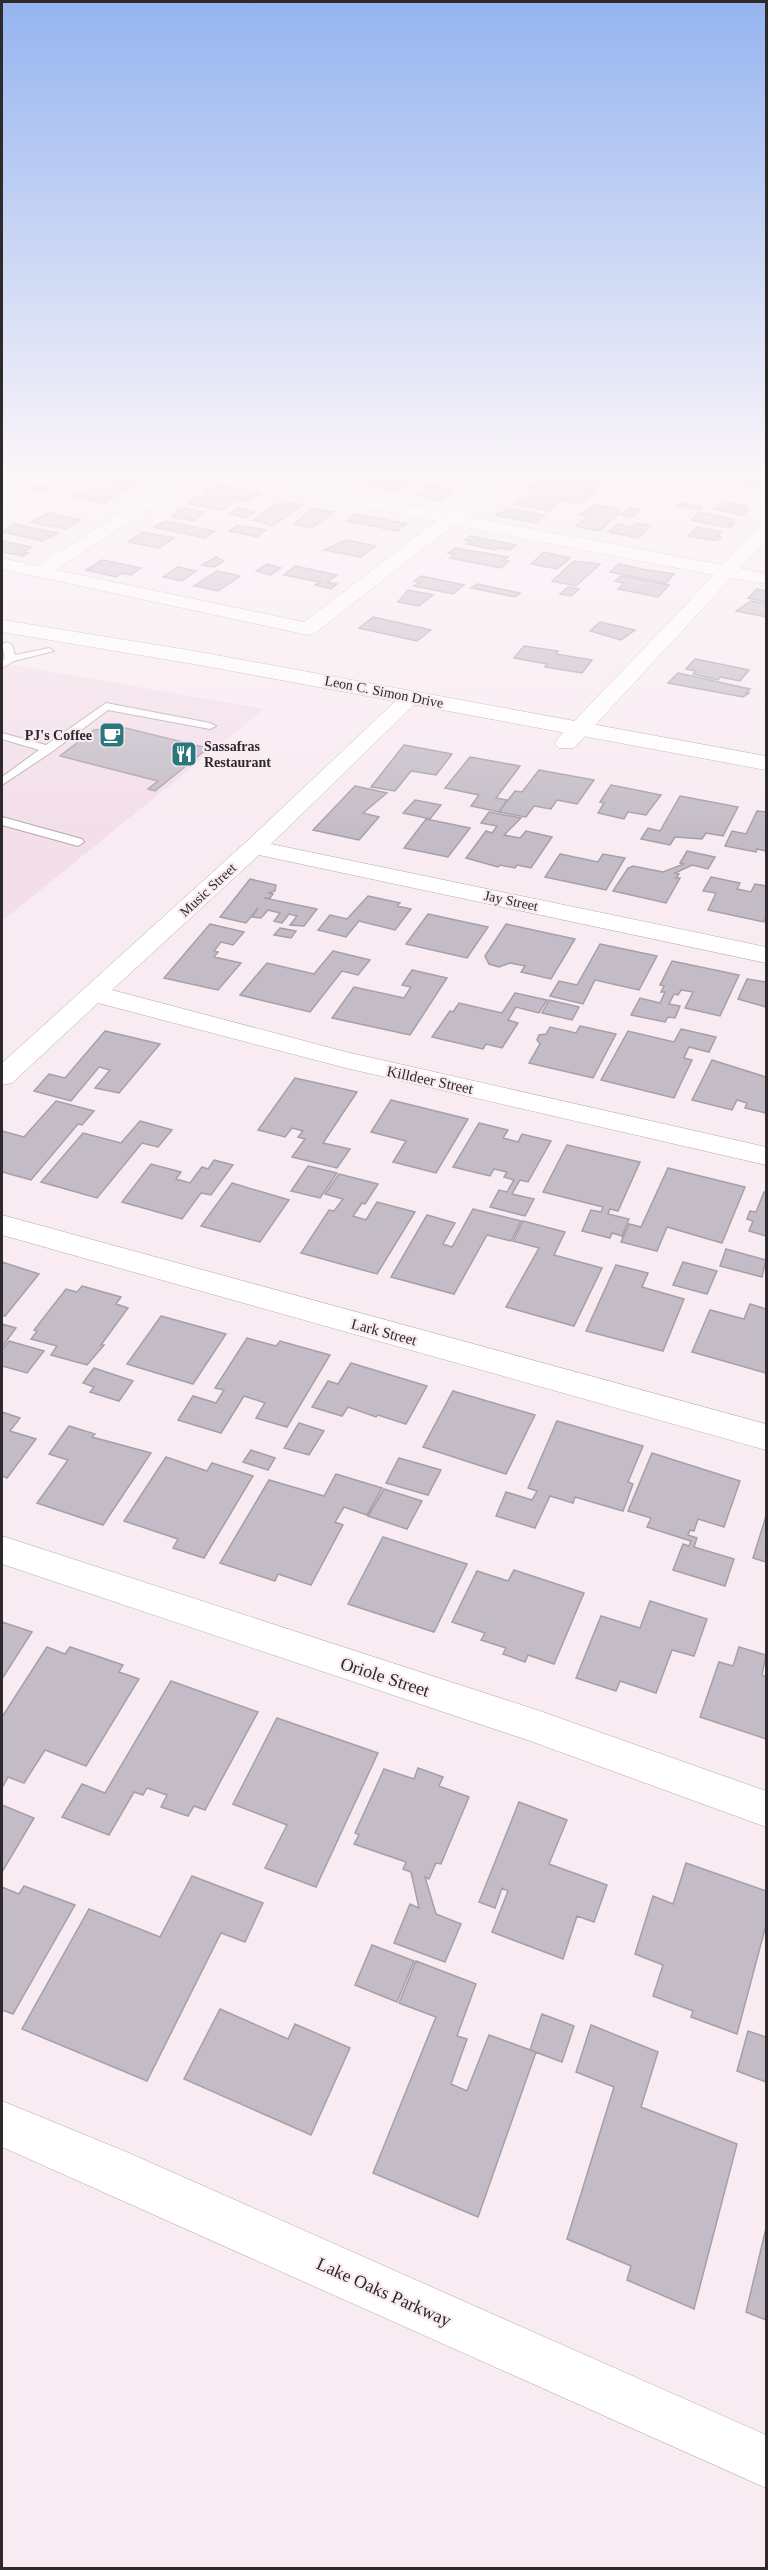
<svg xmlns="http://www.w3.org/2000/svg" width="768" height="2570" viewBox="0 0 768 2570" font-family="Georgia,serif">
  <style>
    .built { fill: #f3dee9 }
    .building { fill: #c3bcc6; stroke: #a69fa9; stroke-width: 1.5 }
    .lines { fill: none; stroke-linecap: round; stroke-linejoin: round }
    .service-casing { stroke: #b4a8ae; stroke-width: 2 }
    .minor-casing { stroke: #b4a8ae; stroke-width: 1 }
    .secondary-casing { stroke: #b4a8ae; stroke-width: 1 }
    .service { fill: #fff; fill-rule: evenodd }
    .minor { fill: #fff; fill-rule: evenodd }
    .secondary { fill: #fff; fill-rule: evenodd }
    .labels { text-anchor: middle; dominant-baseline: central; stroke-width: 4.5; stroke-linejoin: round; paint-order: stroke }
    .far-street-label { font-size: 14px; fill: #2e292b; stroke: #f8ebf1 }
    .far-poi-label { font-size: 14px; font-weight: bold; fill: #2e292b; stroke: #f8ebf1; text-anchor: end }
    .street-label { font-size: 15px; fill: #2e292b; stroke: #f8ebf1 }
    .near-street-label { font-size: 18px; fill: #2e292b; stroke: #f8ebf1 }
  </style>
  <rect width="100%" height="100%" fill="#f8ebf1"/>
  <path class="built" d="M2,663L264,709L2,921Z"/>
  <path class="building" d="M122,475H159L146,480Z
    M332,475H367L353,485L328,478Z
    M386,475L402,478L399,480L412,482L396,493L370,486Z
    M544,475H576L593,481L597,478L608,480L601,485L592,484L595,486L591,490L539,480Z
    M739,475L766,480V489L730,483Z
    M704,478L730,482L726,485L701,481Z
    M122,479L142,483L125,492L106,488Z
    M536,482L577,489L595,492L580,504L530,492L534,489L528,488Z
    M430,483L443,485L439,488L452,490L439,501L414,494Z
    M215,484L261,493L249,502L202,493Z
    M38,485L52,488L43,493L28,490Z
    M89,488L119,494L104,503L73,497Z
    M531,495L560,501L549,511L514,504Z
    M204,496L234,502L222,510L189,504L195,498Z
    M282,501L304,505L272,526L253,520Z
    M722,501L747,506L743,510H748L743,515L713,509Z
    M681,503L703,507L699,510L677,506Z
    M595,505L620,509L617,512H620L600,531L576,526L587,517L580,515Z
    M185,508L205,512L193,521L172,517L177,511Z
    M239,508L255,512L246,518L230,514Z
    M313,508L334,512L312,528L294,524Z
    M629,508L640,510L632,517L621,515Z
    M509,509L545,515L536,523L495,515Z
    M699,512L734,519L730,523H734L730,528L691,520Z
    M49,513L81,520L65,529L30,522Z
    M356,514L407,524L397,531L346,521Z
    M165,521L215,531L204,538L154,527Z
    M636,523L651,526L638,538L608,532L617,524L632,527Z
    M14,524L58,533L43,541L2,532Z
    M237,525L266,530L257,537L229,531Z
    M697,527L722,532L718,536L721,537L717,541L688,536Z
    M143,532L174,538L159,548L128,542Z
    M470,536L516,545L510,550L499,548L496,550L466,544L471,541L465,540Z
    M346,540L376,546L360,557L324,550Z
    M2,541L32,547L24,552L28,553L23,556L2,552Z
    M455,548L508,557L504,560L509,561L501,568L450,558L454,554L448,553Z
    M544,552L570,558L557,569L531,564Z
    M216,557L224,561L214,567L202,565Z
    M102,560L141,568L131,575L122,573L116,577L86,570Z
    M574,561L600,564L576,586L552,581Z
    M267,564L281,568L270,575L256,571Z
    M619,564L642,569L674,574L666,583L610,572Z
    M295,566L337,575L327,582L337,584L331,589L315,585L320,582L284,575Z
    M178,567L196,571L182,581L163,577Z
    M217,571L240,576L218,591L194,586Z
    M421,576L464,585L453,594L414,586L420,582L414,581Z
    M621,576L669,585L658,597L618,589L624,583L615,581Z
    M477,584L520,593L515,597L471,588Z
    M568,587L579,589L571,596L560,594Z
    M757,589L766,591V602L748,598Z
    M408,590L433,595L419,606L398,602Z
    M751,601L766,604V617L736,611Z
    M373,617L431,630L417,641L359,628Z
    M600,622L635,630L621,640L590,631Z
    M524,646L558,651L556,654L592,660L582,673L545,667L547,664L514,658Z
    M695,659L749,670L740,681L720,677L718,680L693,674L696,671L686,669Z
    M678,673L750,689L746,693H749L743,697L668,683Z
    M121,727L208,748L155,791L148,789L158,781L60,756L94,730Z
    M404,745L452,754L436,775L411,771L395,791L371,787Z
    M470,757L520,766L496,798L507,800L499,812L471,806L479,795L445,788Z
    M539,770L594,780L577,804L557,800L551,809L534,806L526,817L499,812L515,791L522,792Z
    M611,785L661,795L646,815L628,812L624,819L598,813L604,803L600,802Z
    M355,786L387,793L363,813L379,817L359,840L313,830Z
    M680,796L738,807L723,836L706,833L702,839L675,837L670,845L641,839L648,828L660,831Z
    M415,800L441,805L430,819L403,813Z
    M757,811L766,812V851L757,849L756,852L725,846L732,831L746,834Z
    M489,812L521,818L504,835L520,838L526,831L552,837L531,868L517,865L515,868L500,865L498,867L466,858L486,831L492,833L497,826L481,823Z
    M426,819L470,828L448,857L404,848Z
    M687,851L715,857L708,869L692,865L675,873L679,874L676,878H680L666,903L613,891L628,868L633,866L663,872L684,864L680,863Z
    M560,854L598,862L603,854L625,858L606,890L545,877Z
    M711,877L740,883L737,889L751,892L755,884L766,886V916L764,922L708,910L716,893L703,891Z
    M250,879L276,885L275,891L269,893L273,894L270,898H264L317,909L304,926L290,925L297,916L289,914L282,923L274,921L280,913L268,910L261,918L252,917L258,908L246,923L220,917Z
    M368,896L400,903L397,906L411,909L395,930L359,921L346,937L318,930L330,915L347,919Z
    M428,914L488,927L467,958L406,944Z
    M210,924L244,932L233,945L221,942L214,951L218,952L214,957L241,963L218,990L164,978Z
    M506,924L575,939L551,979L521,972L525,966L510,963L499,967L489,964L485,956Z
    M280,928L296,931L291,938L274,935Z
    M600,944L657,956L639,990L595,980L583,1004L550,996L559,981L577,985Z
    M333,951L370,960L358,975L342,971L310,1012L240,995L267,963L314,974Z
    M672,961L739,975L720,1016L685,1008L693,992L681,990L678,995L674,994L669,1004L680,1006L675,1018L668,1017L665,1022L631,1015L640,998L660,1003L665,992H661L664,986L660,985Z
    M412,970L447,978L410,1035L332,1018L354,987L404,998L411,987L402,985Z
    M747,979L766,982V1007L738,999Z
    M515,993L547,1000L539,1013L516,1007L508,1020L518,1023L502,1048L486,1044L483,1049L432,1037L450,1011L453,1012L459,1003L502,1013Z
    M549,1000L579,1007L572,1020L542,1013Z
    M580,1026L616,1034L593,1078L529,1063L540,1044L537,1040L539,1035L546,1034L550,1027L576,1033Z
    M681,1029L716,1037L709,1052L689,1047L684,1058L692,1060L674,1098L601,1080L628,1031L674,1042Z
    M105,1031L160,1044L119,1093L95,1088L110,1070L99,1067L71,1101L34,1091L49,1074L65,1078Z
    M712,1060L766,1077V1113L745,1108L747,1103L737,1100L732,1110L692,1100Z
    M295,1078L357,1092L323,1143L350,1149L337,1168L292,1157L305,1139L298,1137L303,1131L292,1128L285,1137L258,1130Z
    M391,1100L468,1119L436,1173L393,1162L406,1141L371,1132Z
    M56,1101L94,1111L82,1125L78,1124L31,1180L2,1172V1131L24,1137Z
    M140,1121L172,1130L158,1147L142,1143L97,1198L41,1182L83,1133L121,1143Z
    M479,1123L508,1130L503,1138L518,1142L522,1134L551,1141L528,1182L520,1180L512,1194L534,1199L525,1216L490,1207L499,1190L507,1192L514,1180L504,1177L507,1172L494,1169L490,1176L453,1167Z
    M567,1145L640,1162L618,1211L610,1209L608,1214L629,1219L622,1236L612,1233L610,1238L582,1231L591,1210L601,1212L603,1207L543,1192Z
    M214,1160L233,1165L211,1195L201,1193L182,1219L122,1202L151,1164L181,1172L176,1179L190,1183L202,1167L208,1169Z
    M308,1166L337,1173L320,1198L291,1191Z
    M668,1168L745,1187L722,1243L667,1227L657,1251L621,1242L629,1224L641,1227Z
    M339,1174L378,1184L365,1204L362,1203L353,1216L366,1220L377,1202L415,1212L377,1274L301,1253L329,1210L334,1211L343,1199L325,1194Z
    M232,1183L289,1200L260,1242L201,1226Z
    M764,1192H766V1236L749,1231L753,1221L747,1219L750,1211L756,1212Z
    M473,1209L521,1221L511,1241L487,1235L454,1294L391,1277L427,1215L455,1223L443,1244L452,1247Z
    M523,1221L565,1232L554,1255L602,1268L574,1326L506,1307L539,1248L513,1241Z
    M726,1249L766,1260L762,1277L720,1266Z
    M2,1262L39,1274L5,1316L2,1315Z
    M683,1262L717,1271L707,1294L673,1285Z
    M616,1265L648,1273L642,1287L684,1299L663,1351L586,1331Z
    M82,1286L121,1297L116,1304L128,1308L101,1345H104L87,1365L51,1355L57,1346L31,1339L37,1331L34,1330L66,1289L77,1292Z
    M750,1304L766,1309V1373L692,1352L710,1310L744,1319Z
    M161,1316L226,1334L193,1384L127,1364Z
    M2,1324L16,1328L2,1347Z
    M247,1338L276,1346L280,1341L330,1355L287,1427L256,1418L265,1403L244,1396L221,1433L178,1420L193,1396L216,1403L224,1390L215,1388Z
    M9,1341L44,1351L27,1373L2,1366V1350Z
    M351,1363L427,1386L406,1424L378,1415L376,1417L348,1407L342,1416L312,1407L328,1381L338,1384Z
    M94,1368L133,1381L119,1401L90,1392L94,1387L83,1383Z
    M453,1391L535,1415L506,1474L423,1447Z
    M2,1412L20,1418L10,1431L36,1439L7,1478L2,1476Z
    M557,1421L643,1446L628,1482L633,1484L623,1511L575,1497L573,1503L550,1496L535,1528L496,1516L506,1492L532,1500L537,1491L528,1488Z
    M299,1423L324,1431L309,1455L284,1448Z
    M69,1426L95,1434L92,1437L151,1453L103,1525L37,1503L68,1460L49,1454Z
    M251,1450L275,1458L268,1470L243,1462Z
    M652,1453L740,1481L724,1527L698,1519L694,1531L690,1530L688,1535L697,1538L694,1547L734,1559L725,1586L673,1570L683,1544L689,1546L691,1541L647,1527L651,1518L628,1511Z
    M166,1457L207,1471L212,1463L253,1476L204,1558L173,1548L178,1539L124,1521Z
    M399,1458L441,1470L428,1495L386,1483Z
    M336,1474L382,1488L367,1515L344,1507L335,1522L343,1525L311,1585L278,1574L275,1581L220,1563L269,1480L324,1496Z
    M384,1489L422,1501L407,1529L368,1516Z
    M766,1516V1562L753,1558Z
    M383,1537L467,1564L434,1632L348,1604Z
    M514,1570L584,1593L554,1664L528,1655L525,1662L503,1654L506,1648L481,1640L485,1633L452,1622L477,1571L508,1581Z
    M650,1601L707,1619L694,1656L672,1650L656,1693L620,1681L616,1691L576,1678L601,1616L640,1628Z
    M2,1622L32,1632L2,1679Z
    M47,1647L65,1654L70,1647L123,1665L119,1672L139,1679L86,1766L45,1750L24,1783L8,1777L2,1788V1717Z
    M739,1647L766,1655L762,1675L766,1677V1739L700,1717L719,1662L733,1666Z
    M171,1681L258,1712L205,1810L194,1806L188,1816L161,1807L167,1795L147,1788L143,1795L134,1792L109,1835L62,1817L82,1784L105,1793Z
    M277,1718L378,1753L316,1887L265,1868L287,1825L233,1804Z
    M418,1768L443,1777L439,1786L469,1797L441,1864L436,1863L429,1879L425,1877L436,1914L461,1924L445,1962L394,1943L410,1904L419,1908L411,1872L403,1869L406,1862L354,1844L359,1835L355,1833L384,1769L414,1779Z
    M519,1802L567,1820L549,1864L607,1885L594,1922L577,1916L563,1959L492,1932L508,1891L502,1888L495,1908L479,1902Z
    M2,1805L34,1818L2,1872Z
    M686,1863L766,1891V1925L737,2034L691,2017L693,2011L653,1996L663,1965L635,1954L653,1896L673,1904Z
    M192,1876L263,1903L245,1942L221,1933L147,2081L22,2029L89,1909L160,1937Z
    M24,1886L75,1905L13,2014L2,2010V1887L19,1894Z
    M372,1945L414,1961L397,2002L355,1985Z
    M416,1961L476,1984L457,2036L467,2039L451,2084L467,2091L489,2035L536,2052L478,2217L373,2173L436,2017L399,2003Z
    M220,2009L288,2039L295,2024L350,2048L311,2135L184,2079Z
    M542,2014L574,2026L562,2062L530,2050Z
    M591,2025L658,2052L641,2107L737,2144L694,2309L627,2280L631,2266L567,2239L614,2087L576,2072Z
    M748,2031L766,2037V2082L737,2071Z
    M766,2228V2320L746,2312Z"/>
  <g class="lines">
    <g class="service-casing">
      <path id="service" d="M7,642L12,645L15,655L49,648L54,651L14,661L2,668V661L5,658L2,644Z
        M106,703L210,723L216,726L210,729L108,710L53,751L2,785V777L39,750L2,739V733L46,745Z
        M2,817L82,839L84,842L78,846L2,825Z"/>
    </g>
    <g class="minor-casing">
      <path id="minor" d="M181,475H201L56,570L304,622L436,521L222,480L214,475H251L447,513L496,475H515L465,516L723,565L760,526L766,525V540L740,568L766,574V584L731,578L574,748H558L555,743L558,738L714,575L454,525L315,633L308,635L2,569V558L37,566Z
        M410,692L417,694L420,698L417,702L271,844L766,947V963L259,855L112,990L346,1052L766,1147V1165L346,1068L98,1003L12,1083L2,1085V1063L246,842L403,694Z
        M2,1215L766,1424V1450L2,1235Z
        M2,1536L537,1710L766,1791V1827L533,1742L2,1564Z
        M2,2101L129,2153L766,2435V2488L2,2147Z"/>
    </g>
    <g class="secondary-casing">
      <path id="secondary" d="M2,620L194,651L766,756V770L194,664L2,632Z"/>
    </g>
    <use href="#service" class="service"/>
    <use href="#minor" class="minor"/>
    <use href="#secondary" class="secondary"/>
  </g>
  <linearGradient id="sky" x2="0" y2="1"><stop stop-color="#95b4f0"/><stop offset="0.57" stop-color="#fcf6f9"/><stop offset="1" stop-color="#fcf6f9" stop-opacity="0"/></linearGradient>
  <rect width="768" height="835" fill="url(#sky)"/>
  <defs>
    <g id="cafe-square" transform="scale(1.35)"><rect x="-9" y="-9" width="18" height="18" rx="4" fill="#2d767b" stroke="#f8ebf1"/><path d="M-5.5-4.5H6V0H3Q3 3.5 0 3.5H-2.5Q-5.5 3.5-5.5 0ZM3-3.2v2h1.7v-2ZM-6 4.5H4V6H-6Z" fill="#fff"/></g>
    <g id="restaurant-square" transform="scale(1.35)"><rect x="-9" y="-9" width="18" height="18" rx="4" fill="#2d767b" stroke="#f8ebf1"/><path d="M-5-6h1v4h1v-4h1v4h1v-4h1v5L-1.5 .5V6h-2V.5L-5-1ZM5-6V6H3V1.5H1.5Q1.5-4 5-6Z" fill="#fff"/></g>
  </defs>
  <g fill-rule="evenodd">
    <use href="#cafe-square" x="112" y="735"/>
    <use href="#restaurant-square" x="184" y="754"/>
  </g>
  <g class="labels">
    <g class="far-street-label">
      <text transform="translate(384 692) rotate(11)">Leon C. Simon Drive</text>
      <text transform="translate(208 890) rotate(-43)">Music Street</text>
      <text transform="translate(511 901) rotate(12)">Jay Street</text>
    </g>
    <g class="far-poi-label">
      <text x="92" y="735">PJ's Coffee</text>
      <text x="204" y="746" text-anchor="start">Sassafras<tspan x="204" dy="16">Restaurant</tspan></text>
    </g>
    <g class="street-label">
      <text transform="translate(430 1080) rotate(12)">Killdeer Street</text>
      <text transform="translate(384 1332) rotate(15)">Lark Street</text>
    </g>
    <g class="near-street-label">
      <text transform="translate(385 1677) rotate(18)">Oriole Street</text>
      <text transform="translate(384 2292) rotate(24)">Lake Oaks Parkway</text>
    </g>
  </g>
  <rect width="768" height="2570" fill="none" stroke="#2e292b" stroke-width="6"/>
</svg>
